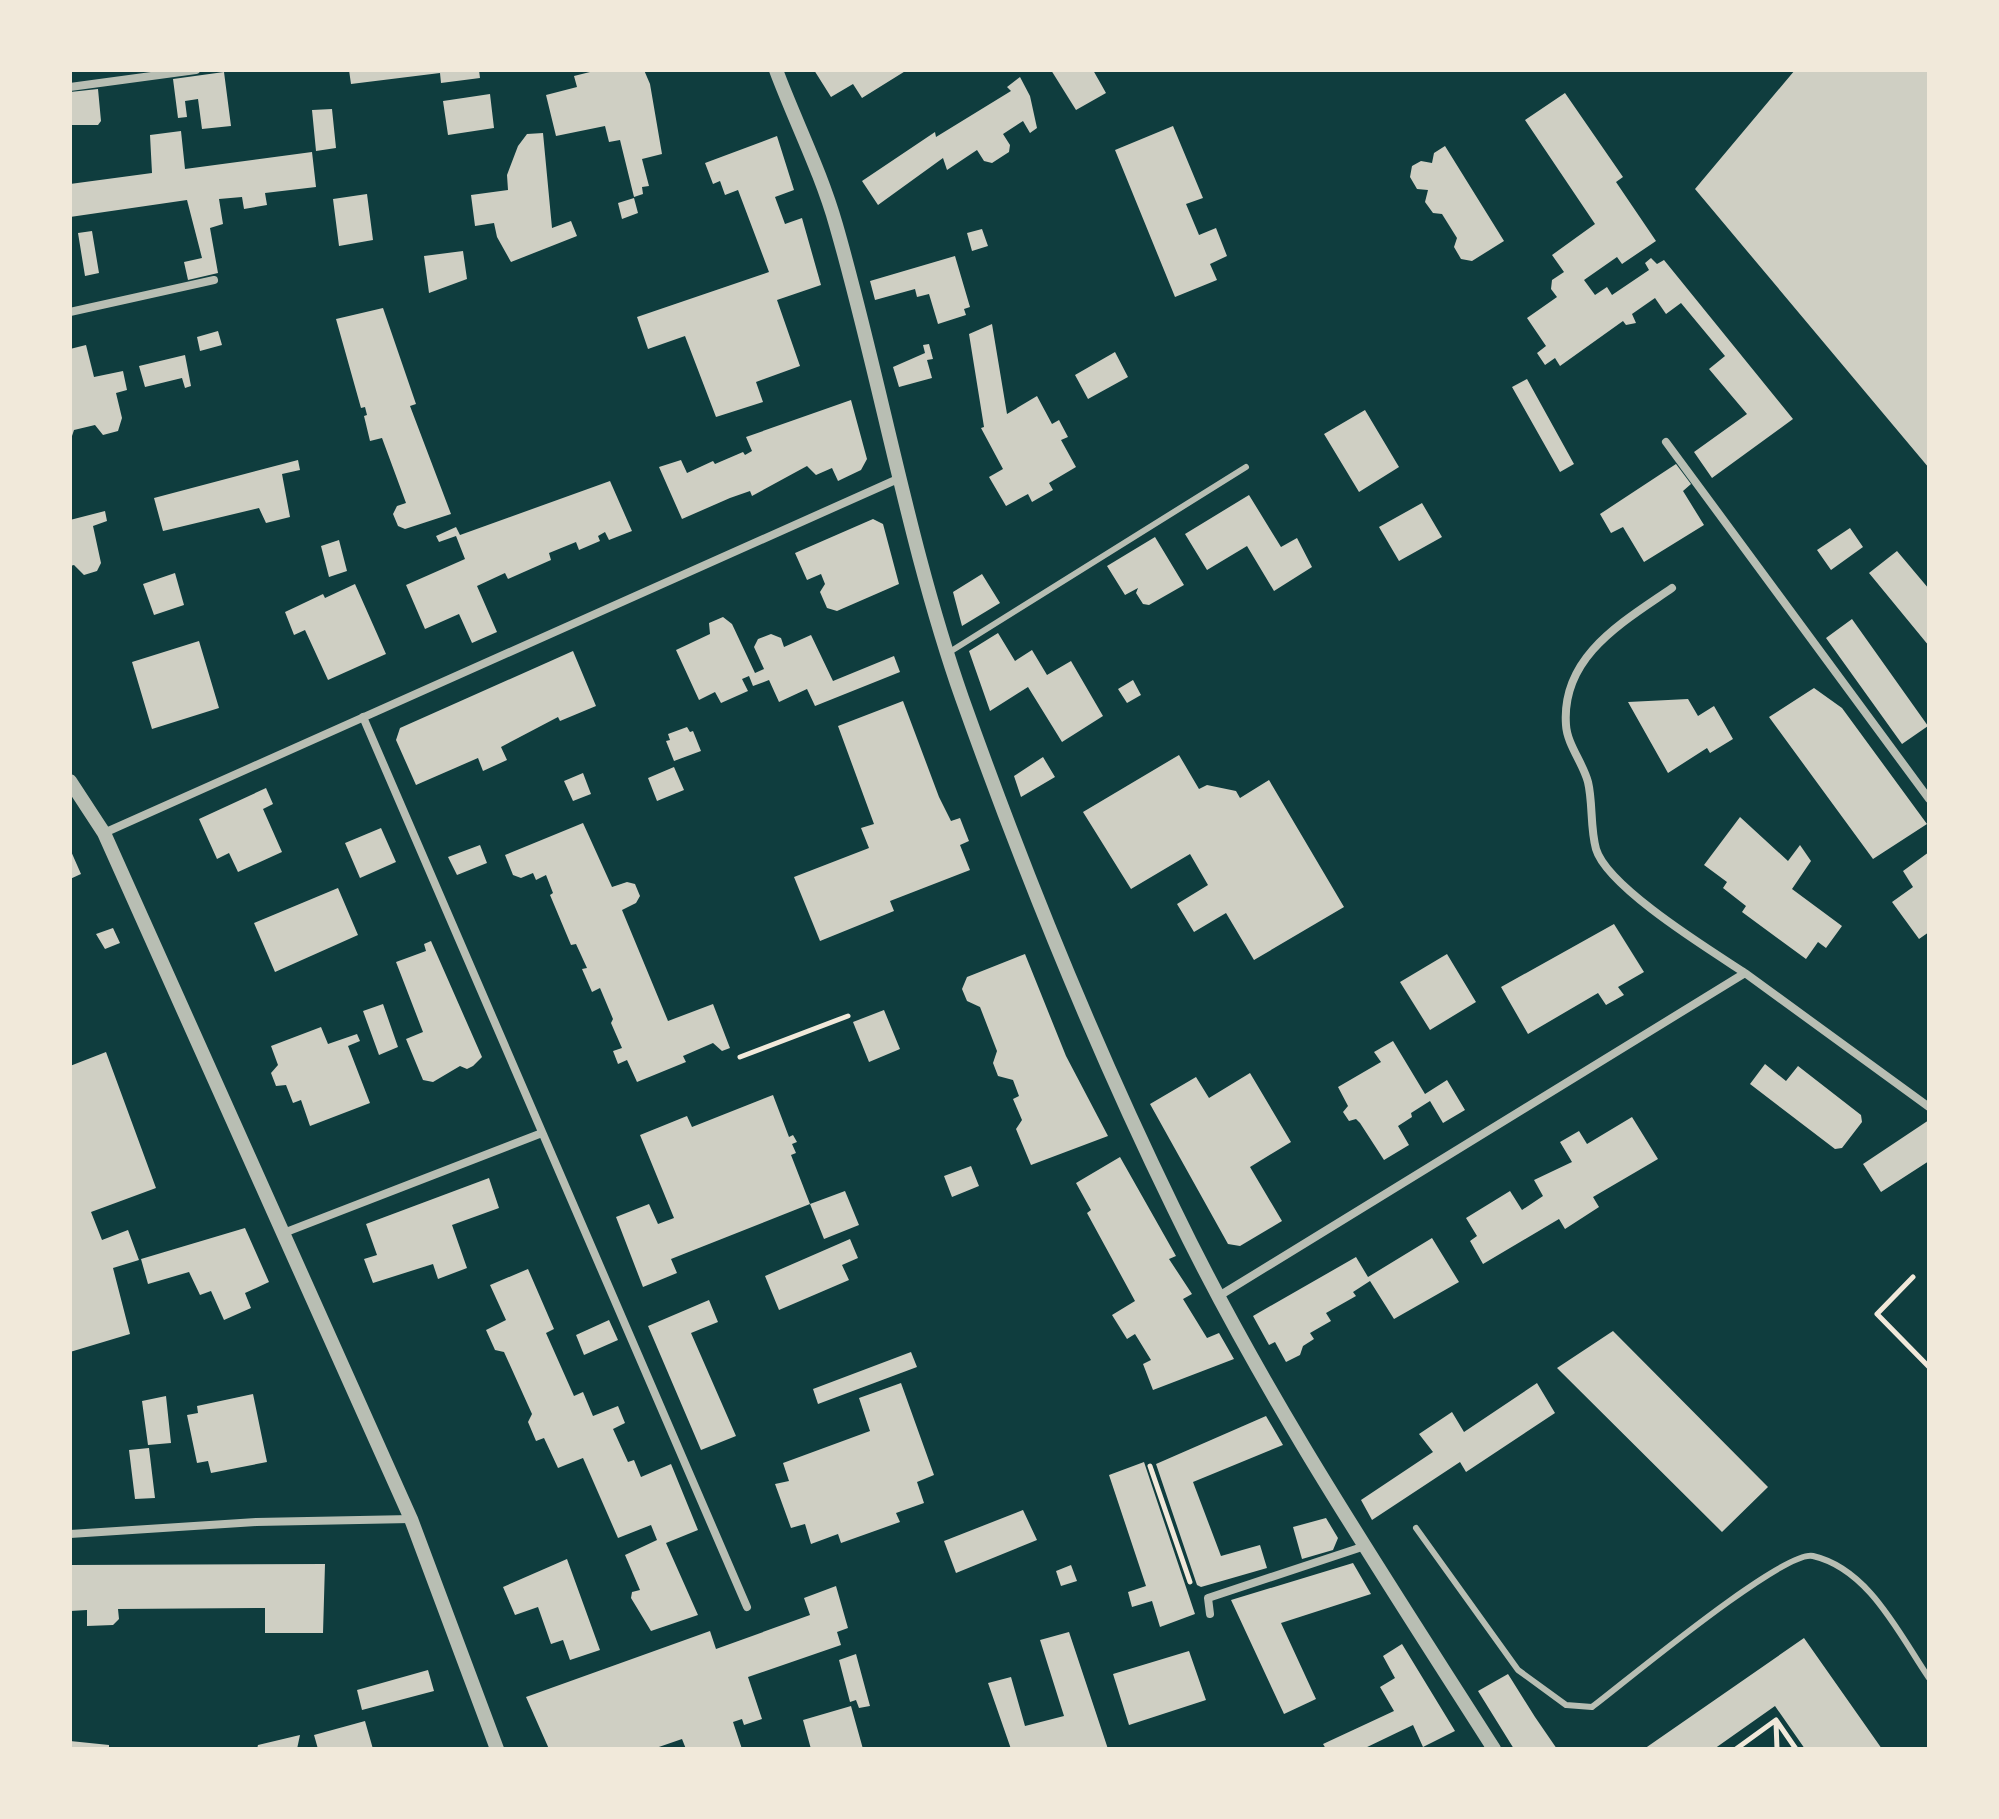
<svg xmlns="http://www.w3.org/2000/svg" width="1999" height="1819" viewBox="0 0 1999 1819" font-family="'Times New Roman',serif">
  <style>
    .building { fill: #cfcfc3 }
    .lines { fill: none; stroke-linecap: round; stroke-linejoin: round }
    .path { stroke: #f1e9da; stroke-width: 5 }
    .service { stroke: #b8beb3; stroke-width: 6 }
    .minor { stroke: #b8beb3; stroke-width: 8 }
    .tertiary { stroke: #b8beb3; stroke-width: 14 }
  </style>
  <rect width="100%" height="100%" fill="#0f3d3e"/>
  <path class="building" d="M349,70H479L480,78L441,83L440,73L351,84Z
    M598,70H644L650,84L662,154L642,159L649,186L642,187L643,194L634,197L620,140L609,142L605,126L556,136L546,95L577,87L574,76Z
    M814,70H907L862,98L853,84L831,97Z
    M1051,70H1093L1106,93L1076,110Z
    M1795,70H1929V468L1695,189Z
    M224,72L231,126L202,129L198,99L185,101L187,117L178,118L173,79Z
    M1020,77L1030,96L1037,128L1030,133L1023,121L1003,134L1010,145L1009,152L992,163L984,161L977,150L947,170L943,158L878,205L862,181L935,132L936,137L1011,91L1007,87Z
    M98,89L101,121L98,125H70V92Z
    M1565,93L1623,177L1616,182L1656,241L1622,264L1617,257L1584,280L1595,295L1607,287L1612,295L1649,270L1645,263L1651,258L1657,264L1664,260L1793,419L1712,478L1694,452L1747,414L1709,369L1725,356L1681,303L1666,314L1655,298L1632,314L1636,323L1626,325L1623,321L1560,366L1555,358L1545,365L1537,353L1546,346L1527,318L1557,297L1551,289L1552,280L1564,272L1552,255L1595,224L1525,120Z
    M490,94L494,128L448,135L443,101Z
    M332,109L336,148L316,151L312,110Z
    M1173,126L1203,198L1186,204L1199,235L1216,228L1227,256L1210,264L1217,280L1175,297L1115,150Z
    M181,131L185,169L312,152L316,187L265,193L267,205L244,209L242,197L219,199L223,224L210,228L218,273L188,280L184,262L202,258L187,200L70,217V184L152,173L150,135Z
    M543,133L552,228L571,221L577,236L511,262L497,237L494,223L475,226L471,195L508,190L507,175L518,146L527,134Z
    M777,136L794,190L775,197L785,224L802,218L821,285L777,300L800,366L756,382L763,402L716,417L685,336L648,349L637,317L769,272L738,190L725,195L720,181L713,184L705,163Z
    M1445,146L1504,241L1472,261L1461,259L1454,247L1457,238L1442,214L1433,213L1425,202L1428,190L1417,189L1410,177L1412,166L1421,161L1432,163L1434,153Z
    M367,194L373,240L339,246L333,199Z
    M634,198L638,213L622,219L618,203Z
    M982,229L988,246L972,251L967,233Z
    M92,231L99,273L85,276L78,233Z
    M463,251L467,279L429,293L424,256Z
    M955,256L970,307L964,309L966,315L938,324L929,294L917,297L915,289L875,300L870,281Z
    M383,308L416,404L410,406L451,514L405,529L398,526L393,514L397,506L406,503L382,438L370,441L364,416L367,415L365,407L361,408L336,319Z
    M992,324L1007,414L1037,396L1052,424L1059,420L1068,437L1061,440L1076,467L1049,483L1053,490L1032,502L1028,494L1006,506L989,477L1003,469L981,428L984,427L969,334Z
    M218,331L222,345L200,351L197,337Z
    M929,344L933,359L927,360L932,378L899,387L893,367L925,353L923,345Z
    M86,345L94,377L123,371L127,390L116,393L122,418L118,431L103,435L95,425L74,430L70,442V349Z
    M1115,352L1128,377L1088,399L1075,375Z
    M185,355L191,386L185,388L182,378L145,387L139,366Z
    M1527,379L1574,464L1560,472L1512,387Z
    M851,400L867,459L861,470L838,481L832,468L816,475L807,466L752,496L750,491L730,498L682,519L659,467L681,460L687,473L713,461L715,464L743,452L745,455L752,451L746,437Z
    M1365,410L1399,467L1359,492L1324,434Z
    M298,460L300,470L282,474L290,517L266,523L259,508L163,531L154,498Z
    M1676,464L1691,484L1683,491L1704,525L1644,562L1623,527L1611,533L1600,514Z
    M610,481L632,531L609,540L605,532L598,536L600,541L579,550L576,542L549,553L551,560L508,579L505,573L477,586L497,632L472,643L459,614L425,629L406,585L465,559L456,536L439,542L436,536L456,527L460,535Z
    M1249,495L1281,547L1297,538L1312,567L1274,591L1247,546L1207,570L1185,534Z
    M1422,503L1442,537L1399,561L1379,527Z
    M105,511L107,521L93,526L101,563L97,571L84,575L74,565L70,566V520Z
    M873,519L883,524L899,584L837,611L827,608L820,592L825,584L821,574L807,580L795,553Z
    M1850,528L1863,547L1831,570L1817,550Z
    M1155,537L1184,585L1149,605L1143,604L1136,593L1138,588L1125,595L1107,566Z
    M339,540L347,571L329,577L321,546Z
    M1897,551L1929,589V646L1869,573Z
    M175,573L184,605L154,615L143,584Z
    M982,574L1000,603L962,626L953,592Z
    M355,584L386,654L328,680L305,630L294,635L285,612L323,594L325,598Z
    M723,617L732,624L755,673L764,669L754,647L758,639L771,634L781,638L784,647L811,635L833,681L894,656L900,672L815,706L807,689L779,702L769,680L753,686L749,676L742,679L748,691L721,703L715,692L699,700L676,650L710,634L709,623Z
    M1852,619L1928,726L1902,744L1826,638Z
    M998,633L1015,661L1032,650L1047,675L1071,661L1103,716L1062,742L1028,687L990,711L969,651Z
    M199,641L219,708L152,729L132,662Z
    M573,651L596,706L560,721L558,717L501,747L507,760L483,771L478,758L416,785L396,740L400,728Z
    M1133,680L1141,695L1127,703L1118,689Z
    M1814,688L1842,708L1927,824L1873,859L1769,717Z
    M1688,699L1698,716L1714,706L1733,739L1710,753L1707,748L1668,773L1628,702Z
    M903,701L939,797L951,821L960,818L969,841L960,845L970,870L890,901L894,911L820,941L794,877L869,848L861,828L874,824L838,726Z
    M687,727L690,732L693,731L701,751L674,761L666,741L670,740L668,734Z
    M1179,755L1199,789L1207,785L1236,791L1240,798L1269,780L1344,907L1254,960L1226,913L1194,932L1177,904L1208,885L1190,854L1131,889L1083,812Z
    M1043,757L1055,777L1021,797L1014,776Z
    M674,767L684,790L657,801L648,778Z
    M583,773L591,794L573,801L564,781Z
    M266,788L273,804L263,809L282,852L238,872L229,853L217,859L199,819Z
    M1740,817L1788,861L1800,845L1811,861L1792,889L1842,926L1826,948L1818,942L1806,959L1742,912L1746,906L1723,888L1727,882L1704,865Z
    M583,823L612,887L627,882L635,884L640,896L636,903L622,910L668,1021L713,1004L730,1048L722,1051L713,1043L683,1056L686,1062L637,1082L627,1060L618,1064L613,1051L622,1048L611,1023L613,1019L600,988L592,992L582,969L587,968L576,944L571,945L550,895L553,893L546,875L536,880L533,873L521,878L513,875L505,855Z
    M381,828L396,862L360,878L345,843Z
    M480,845L487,863L457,875L448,857Z
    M70,849L81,874L70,879Z
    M1929,852V932L1919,939L1892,902L1913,887L1903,871Z
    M338,888L358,935L275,972L254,923Z
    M1614,924L1644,972L1618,987L1624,995L1606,1005L1598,993L1528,1034L1501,987Z
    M113,928L120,943L105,949L96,934Z
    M431,941L482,1057L473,1066L467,1069L460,1066L433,1082L423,1080L406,1039L423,1032L396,962L426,951L424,944Z
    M1025,954L1066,1056L1108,1136L1031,1165L1016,1129L1022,1120L1013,1099L1019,1096L1013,1080L998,1076L993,1063L997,1051L980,1007L967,1001L962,989L967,977Z
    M1447,954L1476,1002L1430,1030L1400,982Z
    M383,1004L398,1047L379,1055L363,1011Z
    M884,1010L900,1049L869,1062L853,1022Z
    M321,1027L328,1044L357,1034L360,1041L348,1046L370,1103L310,1126L301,1100L293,1103L286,1085L276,1086L271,1073L278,1065L271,1046Z
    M1393,1041L1425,1094L1447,1080L1465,1110L1443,1123L1430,1101L1411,1113L1412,1117L1398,1126L1409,1145L1384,1160L1360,1123L1356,1119L1349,1121L1343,1112L1348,1106L1338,1087L1381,1062L1374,1052Z
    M106,1052L156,1188L91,1212L102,1240L128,1230L139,1260L113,1268L130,1334L70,1352V1066Z
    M1765,1064L1786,1081L1798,1066L1861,1115L1862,1122L1842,1148L1835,1149L1750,1084Z
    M1250,1073L1291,1142L1250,1167L1282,1221L1240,1246L1228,1244L1150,1104L1196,1077L1209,1098Z
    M773,1095L789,1137L793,1135L797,1142L792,1144L796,1153L791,1155L810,1204L671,1259L677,1273L643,1287L616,1217L649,1204L658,1224L674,1218L640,1135L687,1116L692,1127Z
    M1632,1117L1658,1159L1593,1197L1599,1207L1565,1229L1559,1219L1483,1264L1470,1241L1477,1236L1466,1218L1510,1191L1522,1210L1543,1196L1534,1180L1572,1162L1560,1142L1579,1131L1587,1144Z
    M1929,1120V1161L1881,1192L1863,1164Z
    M1120,1157L1176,1256L1169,1259L1192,1294L1183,1299L1207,1338L1219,1333L1234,1359L1153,1390L1143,1364L1151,1360L1135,1334L1127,1339L1112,1315L1135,1301L1087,1213L1091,1210L1076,1183Z
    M971,1166L979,1186L952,1197L944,1176Z
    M489,1178L499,1208L452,1225L467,1268L438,1279L433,1264L373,1283L364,1259L377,1255L366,1224Z
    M845,1191L859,1225L824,1239L810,1204Z
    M245,1228L269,1282L245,1293L251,1308L224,1320L211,1291L200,1295L189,1272L148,1284L141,1259Z
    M1432,1238L1459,1282L1394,1319L1370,1281L1353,1292L1356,1296L1326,1313L1331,1321L1310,1333L1314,1339L1303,1346L1300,1355L1286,1362L1275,1342L1269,1345L1253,1316L1356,1257L1368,1277Z
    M850,1239L858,1258L842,1265L849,1280L779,1310L765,1276Z
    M528,1269L554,1329L546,1333L574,1396L583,1392L593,1416L618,1406L625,1423L613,1429L628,1462L634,1460L641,1477L671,1464L698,1530L666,1543L698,1615L651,1631L631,1598L632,1592L640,1590L625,1555L657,1540L651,1525L618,1538L583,1458L558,1468L544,1438L536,1441L528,1422L532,1414L504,1352L495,1350L486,1330L506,1320L490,1285Z
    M709,1300L718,1322L691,1333L736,1436L701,1450L648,1326Z
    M609,1320L618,1340L584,1355L576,1335Z
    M1613,1331L1768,1487L1722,1532L1557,1368Z
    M911,1352L917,1367L818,1404L813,1389Z
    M901,1383L934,1475L917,1482L924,1503L896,1513L900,1522L841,1543L838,1534L811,1544L805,1524L791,1528L775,1484L789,1481L783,1463L870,1431L859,1398Z
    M1537,1383L1555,1413L1466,1472L1460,1462L1372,1520L1361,1500L1433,1452L1419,1434L1452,1412L1464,1432Z
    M253,1394L267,1462L211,1473L208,1461L197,1463L187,1415L198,1413L197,1406Z
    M166,1396L171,1443L148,1445L142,1401Z
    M1266,1416L1283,1445L1193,1482L1221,1556L1260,1545L1267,1568L1201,1587L1197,1585L1156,1464Z
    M149,1448L155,1498L135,1499L129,1450Z
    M1144,1462L1195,1614L1160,1627L1152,1601L1132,1607L1128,1592L1146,1586L1109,1475Z
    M1023,1510L1037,1540L956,1573L944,1541Z
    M1326,1518L1338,1538L1333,1550L1302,1559L1293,1527Z
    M567,1559L600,1650L570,1660L563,1640L551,1644L538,1607L515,1615L503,1587Z
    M1353,1563L1371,1594L1281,1623L1316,1699L1284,1714L1231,1600Z
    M325,1564L323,1633H265V1608L118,1609L119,1619L113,1625L87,1626V1610L70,1611V1565Z
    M1071,1565L1077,1581L1061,1586L1056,1571Z
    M836,1586L848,1628L837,1632L841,1645L748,1677L762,1719L744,1725L742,1719L733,1722L742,1749H686L682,1739L653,1749H549L526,1697L710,1631L716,1649L810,1615L804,1598Z
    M1069,1632L1108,1749H1011L988,1683L1011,1677L1025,1726L1064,1716L1040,1640Z
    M1804,1638L1882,1749H1805L1775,1706L1714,1749H1644Z
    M1402,1644L1455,1731L1423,1747L1413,1725L1363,1749H1326L1323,1744L1394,1711L1380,1687L1395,1678L1383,1656Z
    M1189,1651L1206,1700L1129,1725L1113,1674Z
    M856,1654L870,1706L859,1708L856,1700L850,1702L839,1660Z
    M428,1670L434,1691L362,1710L357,1690Z
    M1508,1674L1535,1717L1557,1749H1514L1478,1691Z
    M851,1706L863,1749H811L803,1720Z
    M365,1721L373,1749H318L314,1735Z
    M300,1735L297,1749H257L258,1745Z
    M70,1741L109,1745V1749H70Z"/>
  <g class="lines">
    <path class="path" d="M740,1057L848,1016
      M1913,1277L1877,1314L1929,1367
      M1150,1466L1190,1582
      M1776,1722L1777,1749
      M1736,1749L1776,1720L1796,1749"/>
    <path class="service" d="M948,653L1246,467
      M1416,1528L1518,1670L1566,1705L1592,1707C1624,1683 1784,1549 1813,1556C1869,1569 1899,1634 1929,1678"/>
    <path class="minor" d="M70,87L196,70
      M70,312L214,280
      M1666,442L1929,799
      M1672,588C1623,622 1561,656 1566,725C1567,744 1583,763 1588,782C1593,803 1590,827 1596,849C1607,887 1710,950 1745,973
      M363,717L747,1607
      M104,833L900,478
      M281,1234L542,1133
      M1219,1296L1745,973L1929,1107
      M70,1534L256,1522L411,1519
      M1210,1614L1208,1598L1362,1547"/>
    <path class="tertiary" d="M776,70C795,121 821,172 836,225C881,381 908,544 962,698C1024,872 1093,1043 1174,1209C1265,1398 1382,1573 1494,1749
      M70,781L104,833L411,1519L497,1749"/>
  </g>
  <rect width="1999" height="1819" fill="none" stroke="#f1e9da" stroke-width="144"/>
</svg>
